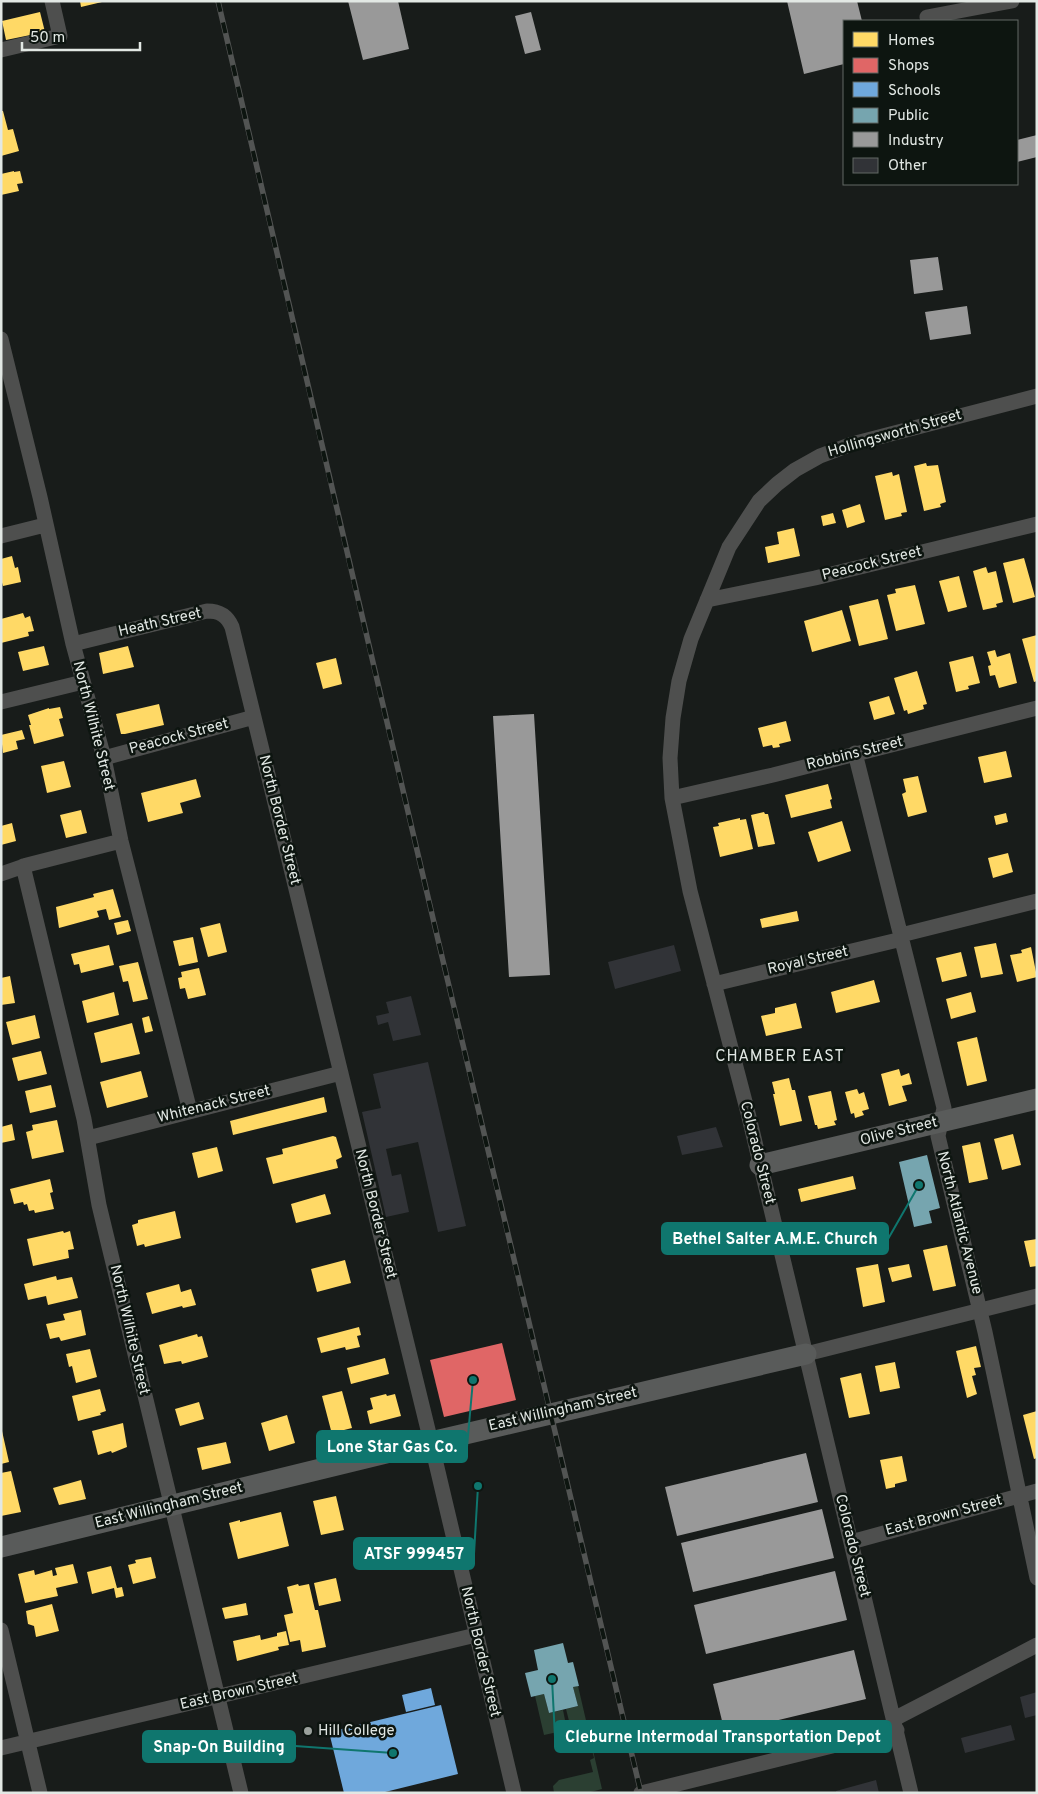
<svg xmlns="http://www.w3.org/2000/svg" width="1038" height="1794" viewBox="0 0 1038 1794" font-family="Overpass,sans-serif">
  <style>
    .green { fill: #2b3f32 }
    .homes { fill: #ffd966 }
    .shops { fill: #e06666 }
    .schools { fill: #6fa8dc }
    .public { fill: #76a5af }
    .industry { fill: #999 }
    .building { fill: #313337 }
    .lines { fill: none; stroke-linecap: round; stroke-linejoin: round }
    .street { stroke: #4e4f4e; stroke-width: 15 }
    .secondary { stroke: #595b5a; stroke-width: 21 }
    .rail-casing { stroke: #525453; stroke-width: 5.5 }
    .rail { stroke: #0d1510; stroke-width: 4; stroke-dasharray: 11; stroke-linecap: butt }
    .poi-dot { fill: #9ba19d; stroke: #0d1510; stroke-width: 2 }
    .labels { text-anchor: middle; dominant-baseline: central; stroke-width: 5; stroke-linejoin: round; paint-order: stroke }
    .street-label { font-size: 15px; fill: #e2e8e4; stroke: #0d1510 }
    .poi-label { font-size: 15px; fill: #e2e8e4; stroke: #0d1510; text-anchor: start }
    .neighbourhood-label { font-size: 16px; letter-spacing: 1px; fill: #e2e8e4; stroke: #0d1510 }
    .leader { fill: none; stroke: #0f766e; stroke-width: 2 }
    .callout-dot { fill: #0f766e; stroke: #0d1510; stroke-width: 2 }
    .callout { fill: #0f766e; stroke: #0f766e; stroke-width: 2 }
    .callout-label { font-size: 16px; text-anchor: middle; font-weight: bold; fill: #fff }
  </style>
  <rect width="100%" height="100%" fill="#181c1a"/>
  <path class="green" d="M578,1686L602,1789L587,1793H554L553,1786L559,1780L593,1772L590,1760L594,1758L590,1742H585L582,1727L571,1729L566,1709L578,1706L573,1687Z
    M544,1694L549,1713L563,1710L567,1730L544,1735L535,1696Z"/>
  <path class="homes" d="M80,1H102V2L81,7Z
    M40,12L45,32L6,40L2,21Z
    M1,111H3L8,130L13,129L19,151L1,156Z
    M14,171V172L20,171L23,183L17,184L19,191L1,195V174Z
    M926,463L927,466L938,465L946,502L940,504L941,507L924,511L914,466Z
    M892,472L893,476L899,474L907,512L901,513L902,516L885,520L875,476Z
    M860,504L865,522L847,528L842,510Z
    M833,513L836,523L823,526L821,516Z
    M794,528L800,556L768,563L765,547L779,544L777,532Z
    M12,556L15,568L18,567L21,582L3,586L1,579V559Z
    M1024,558L1035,597L1013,603L1003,563Z
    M986,567L988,573L996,571L1003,602L996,604L997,607L983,610L973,571Z
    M959,576L967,607L948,612L939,581Z
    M915,585L925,624L896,631L887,595L896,593L895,589Z
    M878,599L888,639L859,646L849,606Z
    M842,610L851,641L812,652L804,621Z
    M23,613L25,618L30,616L34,631L28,632L29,636L1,643V619Z
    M1037,635V681L1034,682L1022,639Z
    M44,646L49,665L23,671L18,652Z
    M128,646L134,667L103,674L99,653Z
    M995,650L997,657L1010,653L1017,683L999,688L995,675L990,676L988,666L991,665L987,652Z
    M973,656L980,683L968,686L969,689L956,692L949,662Z
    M336,658L342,684L323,689L316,663Z
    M917,671L927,704L923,705L924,709L908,714L907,710L904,711L894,678Z
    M889,696L895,714L874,720L869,702Z
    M159,704L164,725L125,734H121L116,714Z
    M60,707L63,718L59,719L64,736L34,744L29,725H31L28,715L49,708V709Z
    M786,721L791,741L779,744L780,747L773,748L772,745L763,747L758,728Z
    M22,730L25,739L16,741L18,749L3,753L1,735Z
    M1006,751L1012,777L984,783L978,757Z
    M64,761L71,787L47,793L41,766Z
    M918,776L927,812L908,817L902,794L906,792L903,779Z
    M196,779L201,797L180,803L183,813L148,822L141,793Z
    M828,784L832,799L830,800L832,808L791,818L785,795Z
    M81,810L87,833L66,838L60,815Z
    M764,812L765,814H768L775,844L758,847L751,815Z
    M1006,813L1008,822L996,825L994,816Z
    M740,818V820L746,819L753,849L720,857L713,827L719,826L718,823Z
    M842,821L851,851L818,862L808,832Z
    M12,823L16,841L1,845V826Z
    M1008,853L1013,872L993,878L988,858Z
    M113,889L121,917L109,920L106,909L97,911L99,917L59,928L56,907L94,897L93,894Z
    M797,911L799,921L762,928L760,919Z
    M128,920L131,931L117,935L114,923Z
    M220,923L227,952L208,957L200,928Z
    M193,937L198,962L179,966L173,941Z
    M996,943L1003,974L981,978L974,947Z
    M109,945L114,965L81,973L79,964L74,965L71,954Z
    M1031,947L1037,977L1017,982L1010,955L1022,953L1021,950Z
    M961,952L967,976L942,982L936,958Z
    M138,962L148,999L133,1002L128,981L123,982L119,966Z
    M199,968L206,995L188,999L185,988L180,989L178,978L182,977L181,972Z
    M10,976L15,1003L1,1005V978Z
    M874,980L880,1002L836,1013L831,992Z
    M114,992L119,1015L87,1023L82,1001Z
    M971,992L976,1012L951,1019L946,999Z
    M796,1003L802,1028L766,1036L761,1016L775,1013V1008Z
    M35,1015L40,1038L12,1045L6,1022Z
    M149,1016L153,1031L145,1033L142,1018Z
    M132,1023L140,1054L101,1063L94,1033Z
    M977,1037L987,1081L967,1086L957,1042Z
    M41,1051L47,1074L18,1081L12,1058Z
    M899,1069L901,1076L909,1073L912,1084L902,1086L907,1101L889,1106L881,1074Z
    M141,1071L148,1097L107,1108L100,1082Z
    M789,1078L792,1090H795L802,1121L780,1126L773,1094H775L772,1082Z
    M51,1085L56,1107L30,1113L25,1091Z
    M857,1089L859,1094L864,1092L869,1109L862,1111L864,1115L855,1118L854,1113L851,1114L845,1092Z
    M831,1091L837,1120L834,1121L836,1125L818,1129L817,1125H815L808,1096Z
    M324,1097L327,1112L233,1135L230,1121Z
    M57,1120L64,1152L32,1159L26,1132L33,1130L32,1125Z
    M12,1124L15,1140L1,1143V1127Z
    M1013,1134L1021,1165L1002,1170L994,1139Z
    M333,1136L336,1137L342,1157L336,1160L338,1168L273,1184L266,1158L283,1154L282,1149Z
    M980,1142L988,1179L969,1183L962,1146Z
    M217,1147L223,1171L198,1178L192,1153Z
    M853,1176L856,1189L801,1202L798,1189Z
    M50,1179L53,1192L50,1193L54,1209L35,1213L34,1210L29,1211L27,1204L24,1205L23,1202L14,1204L10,1189Z
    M325,1194L331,1214L296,1223L291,1204Z
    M175,1211L181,1238L145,1247L144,1244L137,1246L132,1225L138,1223V1220Z
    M63,1231L64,1233L70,1231L74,1249L68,1250L69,1258L33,1266L27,1239Z
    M1037,1239V1266L1030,1267L1024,1241Z
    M947,1245L956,1286L933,1291L923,1250Z
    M345,1260L351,1283L317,1292L311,1269Z
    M878,1264L885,1302L863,1307L856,1268Z
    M909,1264L912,1277L892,1282L888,1268Z
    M56,1276L57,1280L72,1277L78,1298L48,1305L46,1296L28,1300L24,1284Z
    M179,1284L181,1292L191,1289L196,1305L183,1308L182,1306L152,1314L146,1293Z
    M81,1310L86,1335L61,1341L59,1337L50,1339L46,1324L65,1320L63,1314Z
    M359,1327L361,1335L357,1336L360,1347L346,1350L345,1347L321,1353L317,1338Z
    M197,1334L198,1337L202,1336L208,1357L182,1364L181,1361L164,1364L159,1345Z
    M976,1346L981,1367L974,1368L976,1375L972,1376L977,1394L967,1398L956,1351Z
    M90,1349L97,1377L76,1383L72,1366L69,1367L66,1354Z
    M385,1358L389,1374L351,1384L347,1368Z
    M895,1362L900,1388L880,1392L875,1366Z
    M861,1373L870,1414L849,1418L840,1378Z
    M100,1389L106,1411L100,1413L101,1415L78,1421L72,1396Z
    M342,1391L352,1428L344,1430L345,1435L333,1438L322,1396Z
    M386,1394L387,1396L395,1394L401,1416L370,1424L367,1411L373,1409L370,1398Z
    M199,1402L204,1419L180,1426L175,1409Z
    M1037,1411V1458L1034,1459L1023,1415Z
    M287,1415L295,1443L269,1451L261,1423Z
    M123,1423L127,1447L112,1453L111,1451L98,1455L92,1431Z
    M2,1431L9,1462L1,1464V1432Z
    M226,1442L231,1463L202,1470L197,1448Z
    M902,1456L907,1481L895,1484V1487L886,1489L880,1460Z
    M11,1471L21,1512L1,1516V1473Z
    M81,1480L86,1499L59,1505L53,1488Z
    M336,1496L344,1530L321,1535L313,1501Z
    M281,1512L289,1546L238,1559L229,1523L240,1520V1522Z
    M151,1557L156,1578L133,1584L128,1565L136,1563L135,1560Z
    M73,1564L78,1583L56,1588L58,1596L25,1603L18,1574L34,1570L35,1575L52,1570L53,1576L57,1575L55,1568Z
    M111,1566L117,1588L122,1587L124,1596L116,1598L114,1588L92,1594L87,1572Z
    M336,1578L341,1601L319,1606L314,1583Z
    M298,1584L299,1586L309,1584L315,1610H318L326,1647L302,1652L300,1640L290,1642L284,1615L293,1613L287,1587Z
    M246,1603L248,1615L225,1619L222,1608Z
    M52,1604L59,1631L36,1637L34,1626L28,1624L26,1611Z
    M286,1631L289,1645L278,1647L279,1650L237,1661L233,1641L260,1635L261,1640L277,1636V1633Z"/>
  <path class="shops" d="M502,1343L516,1400L444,1417L430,1360Z"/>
  <path class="schools" d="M431,1688L435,1705L406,1712L402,1695Z
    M441,1705L458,1774L381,1793H344L329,1732Z"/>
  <path class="public" d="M927,1155L940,1208L929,1211L932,1223L914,1227L899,1162Z
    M563,1643L568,1663L573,1662L579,1686L573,1687L578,1706L549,1713L544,1694L531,1697L525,1673L538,1670L534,1650Z"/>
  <path class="industry" d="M348,1H398L409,49L363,60Z
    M787,1H857L862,21H844V64L804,74Z
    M531,12L541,50L525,54L515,16Z
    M1037,135V157L1017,162V140Z
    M938,257L943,290L914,294L910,260Z
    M967,306L971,334L930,340L925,312Z
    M534,714L550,975L509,977L493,716Z
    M806,1453L818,1502L677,1536L665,1487Z
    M822,1509L834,1558L693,1592L681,1543Z
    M835,1571L847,1620L706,1654L694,1605Z
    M854,1650L866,1699L725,1733L713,1684Z"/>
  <path class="building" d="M674,945L681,971L615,989L608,962Z
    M411,996L421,1035L393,1041L388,1022L378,1025L376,1016L389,1013L386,1002Z
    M428,1062L466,1226L438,1232L418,1142L386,1149L392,1176L401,1174L409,1212L386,1217L362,1112L381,1108L373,1074Z
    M716,1127L723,1147L682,1155L677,1136Z
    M1037,1692V1715L1025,1718L1020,1697Z
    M1011,1725L1015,1740L965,1753L961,1738Z
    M876,1780L879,1793H836V1791Z"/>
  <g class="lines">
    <path class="street" d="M927,17L1012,1
      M1,50L60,36L52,1
      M1,339L40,497L73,644L104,758L121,841L190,1111
      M1,536L45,525
      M707,600L815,578L1037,524
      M73,644L207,611C219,611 227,615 232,627L431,1442L514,1793
      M1,702L83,682
      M855,753L944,1108L938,1136L985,1332L1037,1578
      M104,758L254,717
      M672,798L773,775L1037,708
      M23,866L84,1119L99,1205L241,1793
      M1,874L27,865L121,841
      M901,935L1037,901
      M714,984L902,939
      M88,1138L341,1073
      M806,1354L1037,1296
      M851,1542L1037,1491
      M1,1630L40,1793
      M894,1719L1037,1645
      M1,1748L476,1635
      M641,1793L897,1730
      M911,1793L748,1113L690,891L672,798L670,758L673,718L679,681L691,639L729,547L759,501L777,484L795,470L820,456L852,444L1037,396"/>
    <path class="secondary" d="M760,1165L1037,1099
      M1,1547L431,1442L806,1354"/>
    <g class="rail-casing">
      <path id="rail" d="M218,1C357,599 498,1196 641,1793"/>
    </g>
    <use href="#rail" class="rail"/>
  </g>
  <circle class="poi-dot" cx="308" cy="1731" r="5"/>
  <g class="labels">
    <g class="street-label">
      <text transform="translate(895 434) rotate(-16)">Hollingsworth Street</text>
      <text transform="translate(872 564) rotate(-14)">Peacock Street</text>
      <text transform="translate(160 623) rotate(-13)">Heath Street</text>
      <text transform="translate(93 726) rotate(76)">North Wilhite Street</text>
      <text transform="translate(179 737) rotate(-15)">Peacock Street</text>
      <text transform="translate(855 754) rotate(-14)">Robbins Street</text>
      <text transform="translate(279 820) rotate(76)">North Border Street</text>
      <text transform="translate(808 961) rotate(-13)">Royal Street</text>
      <text transform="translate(214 1105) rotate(-14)">Whitenack Street</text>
      <text transform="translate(899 1132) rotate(-14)">Olive Street</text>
      <text transform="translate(757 1153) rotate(76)">Colorado Street</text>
      <text transform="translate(375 1214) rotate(76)">North Border Street</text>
      <text transform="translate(959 1223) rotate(76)">North Atlantic Avenue</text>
      <text transform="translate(129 1330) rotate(77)">North Wilhite Street</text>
      <text transform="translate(563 1410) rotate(-13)">East Willingham Street</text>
      <text transform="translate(169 1506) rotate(-14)">East Willingham Street</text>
      <text transform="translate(944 1516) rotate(-15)">East Brown Street</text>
      <text transform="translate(852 1546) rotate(76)">Colorado Street</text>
      <text transform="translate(480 1652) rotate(77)">North Border Street</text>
      <text transform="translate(239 1692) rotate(-13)">East Brown Street</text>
    </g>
    <g class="poi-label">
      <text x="318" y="1731">Hill College</text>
    </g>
    <g class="neighbourhood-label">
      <text x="780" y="1057">CHAMBER EAST</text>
    </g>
  </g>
  <path class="leader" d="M919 1185L888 1239M473 1380L467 1447M478 1486L474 1554M552 1679L555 1737M393 1753L295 1746"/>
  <g class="callout-dot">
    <circle cx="919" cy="1185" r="5"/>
    <circle cx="473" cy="1380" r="5"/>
    <circle cx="478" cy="1486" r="5"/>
    <circle cx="552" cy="1679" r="5"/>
    <circle cx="393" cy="1753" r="5"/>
  </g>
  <g class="callout">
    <rect x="662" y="1223" width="226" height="31" rx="5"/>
    <rect x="317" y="1431" width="150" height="31" rx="5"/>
    <rect x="354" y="1538" width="120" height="31" rx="5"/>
    <rect x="555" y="1721" width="336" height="31" rx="5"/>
    <rect x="143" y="1731" width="152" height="31" rx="5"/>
  </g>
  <g class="callout-label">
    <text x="775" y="1244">Bethel Salter A.M.E. Church</text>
    <text x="392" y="1452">Lone Star Gas Co.</text>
    <text x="414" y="1559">ATSF 999457</text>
    <text x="723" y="1742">Cleburne Intermodal Transportation Depot</text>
    <text x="219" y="1752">Snap-On Building</text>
  </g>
  <rect width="1038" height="1794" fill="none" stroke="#e2e8e4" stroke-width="5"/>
  <rect x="843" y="20" width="175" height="165" fill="#0d1510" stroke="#626965"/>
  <rect x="853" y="32" width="25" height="15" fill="#ffd966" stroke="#626965"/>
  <text x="888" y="45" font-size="15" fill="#e2e8e4">Homes</text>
  <rect x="853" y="58" width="25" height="15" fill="#e06666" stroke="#626965"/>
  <text x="888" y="70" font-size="15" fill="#e2e8e4">Shops</text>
  <rect x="853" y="82" width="25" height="15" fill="#6fa8dc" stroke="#626965"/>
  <text x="888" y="95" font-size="15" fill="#e2e8e4">Schools</text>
  <rect x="853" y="108" width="25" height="15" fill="#76a5af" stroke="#626965"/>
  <text x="888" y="120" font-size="15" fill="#e2e8e4">Public</text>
  <rect x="853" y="132" width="25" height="15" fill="#999999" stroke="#626965"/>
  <text x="888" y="145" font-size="15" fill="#e2e8e4">Industry</text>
  <rect x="853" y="158" width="25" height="15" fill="#313337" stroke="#626965"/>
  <text x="888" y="170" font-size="15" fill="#e2e8e4">Other</text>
  <path d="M22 42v8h118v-8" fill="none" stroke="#e2e8e4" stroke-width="2.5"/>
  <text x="30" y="42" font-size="15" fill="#e2e8e4" stroke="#0d1510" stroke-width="4" paint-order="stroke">50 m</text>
</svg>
